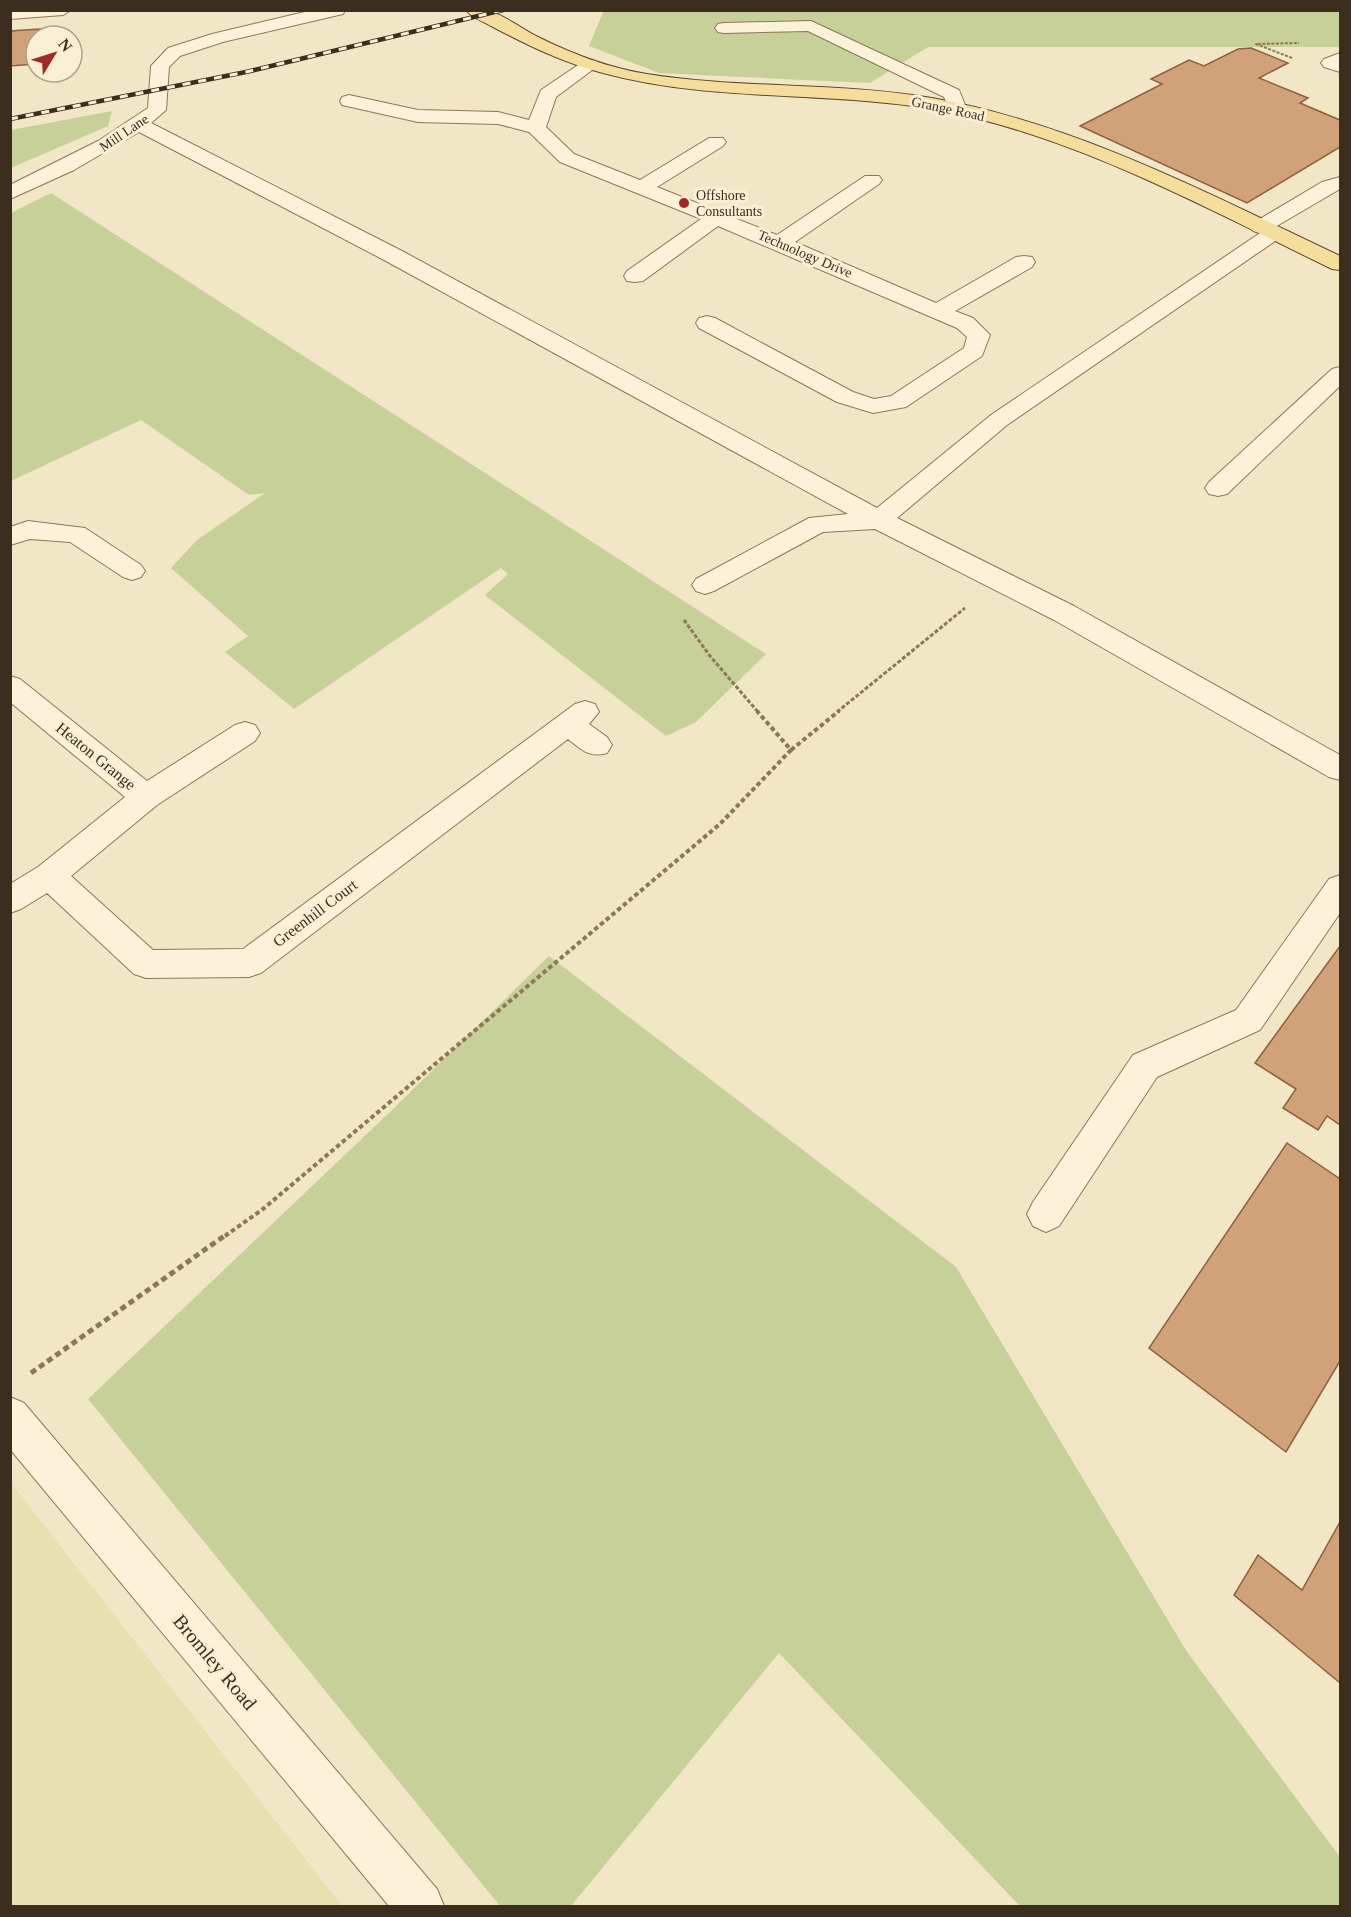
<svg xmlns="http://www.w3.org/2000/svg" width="1351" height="1917" viewBox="0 0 1351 1917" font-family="Georgia,serif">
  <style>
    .farmland { fill: #e7e1b2 }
    .green { fill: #c7d098 }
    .building { fill: #d1a179; stroke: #8e613e; stroke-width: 1.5 }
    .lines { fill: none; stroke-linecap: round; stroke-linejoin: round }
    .minor-casing { stroke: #8d775a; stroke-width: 2 }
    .major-casing { stroke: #5b452e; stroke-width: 2 }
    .path-far3 { stroke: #8d775a; stroke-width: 2; stroke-dasharray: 3 1.5; stroke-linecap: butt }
    .path-far2 { stroke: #8d775a; stroke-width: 3; stroke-dasharray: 4 2; stroke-linecap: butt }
    .path-far1 { stroke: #8d775a; stroke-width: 4; stroke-dasharray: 4.5 3; stroke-linecap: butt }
    .path { stroke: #8d775a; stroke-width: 5; stroke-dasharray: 6 4; stroke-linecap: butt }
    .minor { fill: #fbf2d9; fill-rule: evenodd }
    .major { fill: #f5dd9b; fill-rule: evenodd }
    .rail-casing { stroke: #3c2e1e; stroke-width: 4.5 }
    .rail { stroke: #f8efd5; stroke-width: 3; stroke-dasharray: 8; stroke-linecap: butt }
    .poi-dot { fill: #a02b26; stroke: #f8efd5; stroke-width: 2 }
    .labels { text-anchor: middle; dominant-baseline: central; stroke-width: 6; stroke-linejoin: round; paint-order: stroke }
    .far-street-label { font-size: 14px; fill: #3c2e1e; stroke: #f8efd5 }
    .far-poi-label { font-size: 14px; fill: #3c2e1e; stroke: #f8efd5; text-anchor: start }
    .street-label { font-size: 16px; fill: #3c2e1e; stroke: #f8efd5 }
    .near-street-label { font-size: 20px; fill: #3c2e1e; stroke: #f8efd5 }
  </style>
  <rect width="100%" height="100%" fill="#f1e6c5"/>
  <path class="farmland" d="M11,1483L342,1906H11Z"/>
  <path class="green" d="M604,10L1340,11V47H928L870,83L659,73L589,46Z
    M112,111L108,126L11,168V130Z
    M51,193L766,654L696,722L666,736L485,595L508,574L501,568L294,709L225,652L248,636L171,568L197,540L265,493L249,495L141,420L11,481V213Z
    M549,956L956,1267L1187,1652L1340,1857V1906H1020L779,1653L571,1906H500L88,1399L391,1111Z"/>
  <path class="building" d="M55,28L53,36H36V64L10,66V31Z
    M1251,48L1288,63L1259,78L1308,98L1300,103L1340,120V147L1247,203L1080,126L1162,84L1151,79L1189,60L1204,66L1238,49Z
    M1340,946V1125L1327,1116L1318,1130L1283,1108L1296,1089L1255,1063Z
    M1287,1143L1340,1179V1361L1286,1452L1149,1348Z
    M1340,1522V1683L1234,1595L1258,1555L1302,1590Z"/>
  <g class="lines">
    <g class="minor-casing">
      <path id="minor" d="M10,10H71L63,15L10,19Z
        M313,10H345L343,14L223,42L180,56L169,67L166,110L151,123L402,251L877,508L991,415L1260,233L1253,231L1250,227L1253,223L1322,182L1340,177V189L1275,227L1281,229L1284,233L1281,237L1007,425L897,518L1074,606L1340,755V780L1329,777L1054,620L875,529L823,532L714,591L705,594L696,591L692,585L696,579L809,518L848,514L386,261L139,132L74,170L10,199V185L98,141L148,108L151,66L168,48L212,34Z
        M811,21L959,90L967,110L965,114H951L944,97L808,31L724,33L718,32L715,28L718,24L724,23Z
        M1340,53V72L1324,67L1321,63L1324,59Z
        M590,60L596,61L599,65L556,97L546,127L574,154L640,180L709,138H723L726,142L723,146L657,187L777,235L865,176H879L882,180L879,184L795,242L936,303L1016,257L1024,256L1032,257L1035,262L1032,267L955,311L973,318L990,335L982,356L906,407L873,413L837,402L699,328L696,323L699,318L707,316L715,318L853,392L874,399L891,396L964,348L967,337L957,328L718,226L643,281L635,282L627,281L624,276L627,271L701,219L560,162L529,132L498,124L418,122L342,105L340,101L342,97L349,95L418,110L498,112L529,120L541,90L584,61Z
        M1340,367V386L1227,494L1218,496L1209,494L1205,488L1209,482L1332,369Z
        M28,521L85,528L141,565L145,571L141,577L132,580L123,577L70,542L30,539L10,545V527Z
        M10,676L20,679L147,781L235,725L245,722L255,725L260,733L255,741L157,805L71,876L153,950L243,949L575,704L585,701L595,704L599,712L589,724L607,737L612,745L607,753C589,758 582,750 568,739L261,973L249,977L146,978L134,974L47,893L21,909L10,913V884L38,867L125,797L10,702Z
        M1340,875V913L1260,1030L1157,1077L1059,1226L1046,1232L1033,1226L1027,1214L1033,1202L1133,1055L1236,1010L1329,879Z
        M10,1397L24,1403L437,1889L444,1906H389L10,1449Z"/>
    </g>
    <g class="major-casing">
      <path id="major" d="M466,10C473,10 482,9 489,11C506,16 522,29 538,37C572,54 609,68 647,74C741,89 838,82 932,98C1077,124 1209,194 1340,256V270L1332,269C1206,208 1070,133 932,109C822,91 710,102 603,73C564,63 529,46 493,27C484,22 472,18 466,10Z"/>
    </g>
    <path class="path-far3" d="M1292,58L1256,44L1299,43"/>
    <path class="path-far2" d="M684,620L710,656L758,712
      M837,712L965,608"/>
    <path class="path-far1" d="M791,750L839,711
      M225,1236L263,1209L720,824L791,750L757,711"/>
    <path class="path" d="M31,1373L227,1234"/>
    <use href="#minor" class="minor"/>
    <use href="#major" class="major"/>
    <g class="rail-casing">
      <path id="rail" d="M10,119L246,72L503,10"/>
    </g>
    <use href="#rail" class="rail"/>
  </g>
  <circle class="poi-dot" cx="684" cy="203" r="6"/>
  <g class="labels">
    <g class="far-street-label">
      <text transform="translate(948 109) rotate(12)">Grange Road</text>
      <text transform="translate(124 133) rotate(-34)">Mill Lane</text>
      <text transform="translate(805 254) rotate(23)">Technology Drive</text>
    </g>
    <g class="far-poi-label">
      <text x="696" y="195">Offshore<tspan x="696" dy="16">Consultants</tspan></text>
    </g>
    <g class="street-label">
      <text transform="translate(96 756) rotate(39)">Heaton Grange</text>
      <text transform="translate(315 913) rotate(-37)">Greenhill Court</text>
    </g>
    <g class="near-street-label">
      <text transform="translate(215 1662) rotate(50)">Bromley Road</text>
    </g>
  </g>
  <rect width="1351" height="1917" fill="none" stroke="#3c2e1e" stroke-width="24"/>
  <g transform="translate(54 54) rotate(52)"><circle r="28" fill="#f8efd5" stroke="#ada28c" stroke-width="1.5"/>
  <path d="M0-4.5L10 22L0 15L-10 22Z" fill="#a02b26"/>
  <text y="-9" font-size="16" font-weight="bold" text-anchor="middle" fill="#3c2e1e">N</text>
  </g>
</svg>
